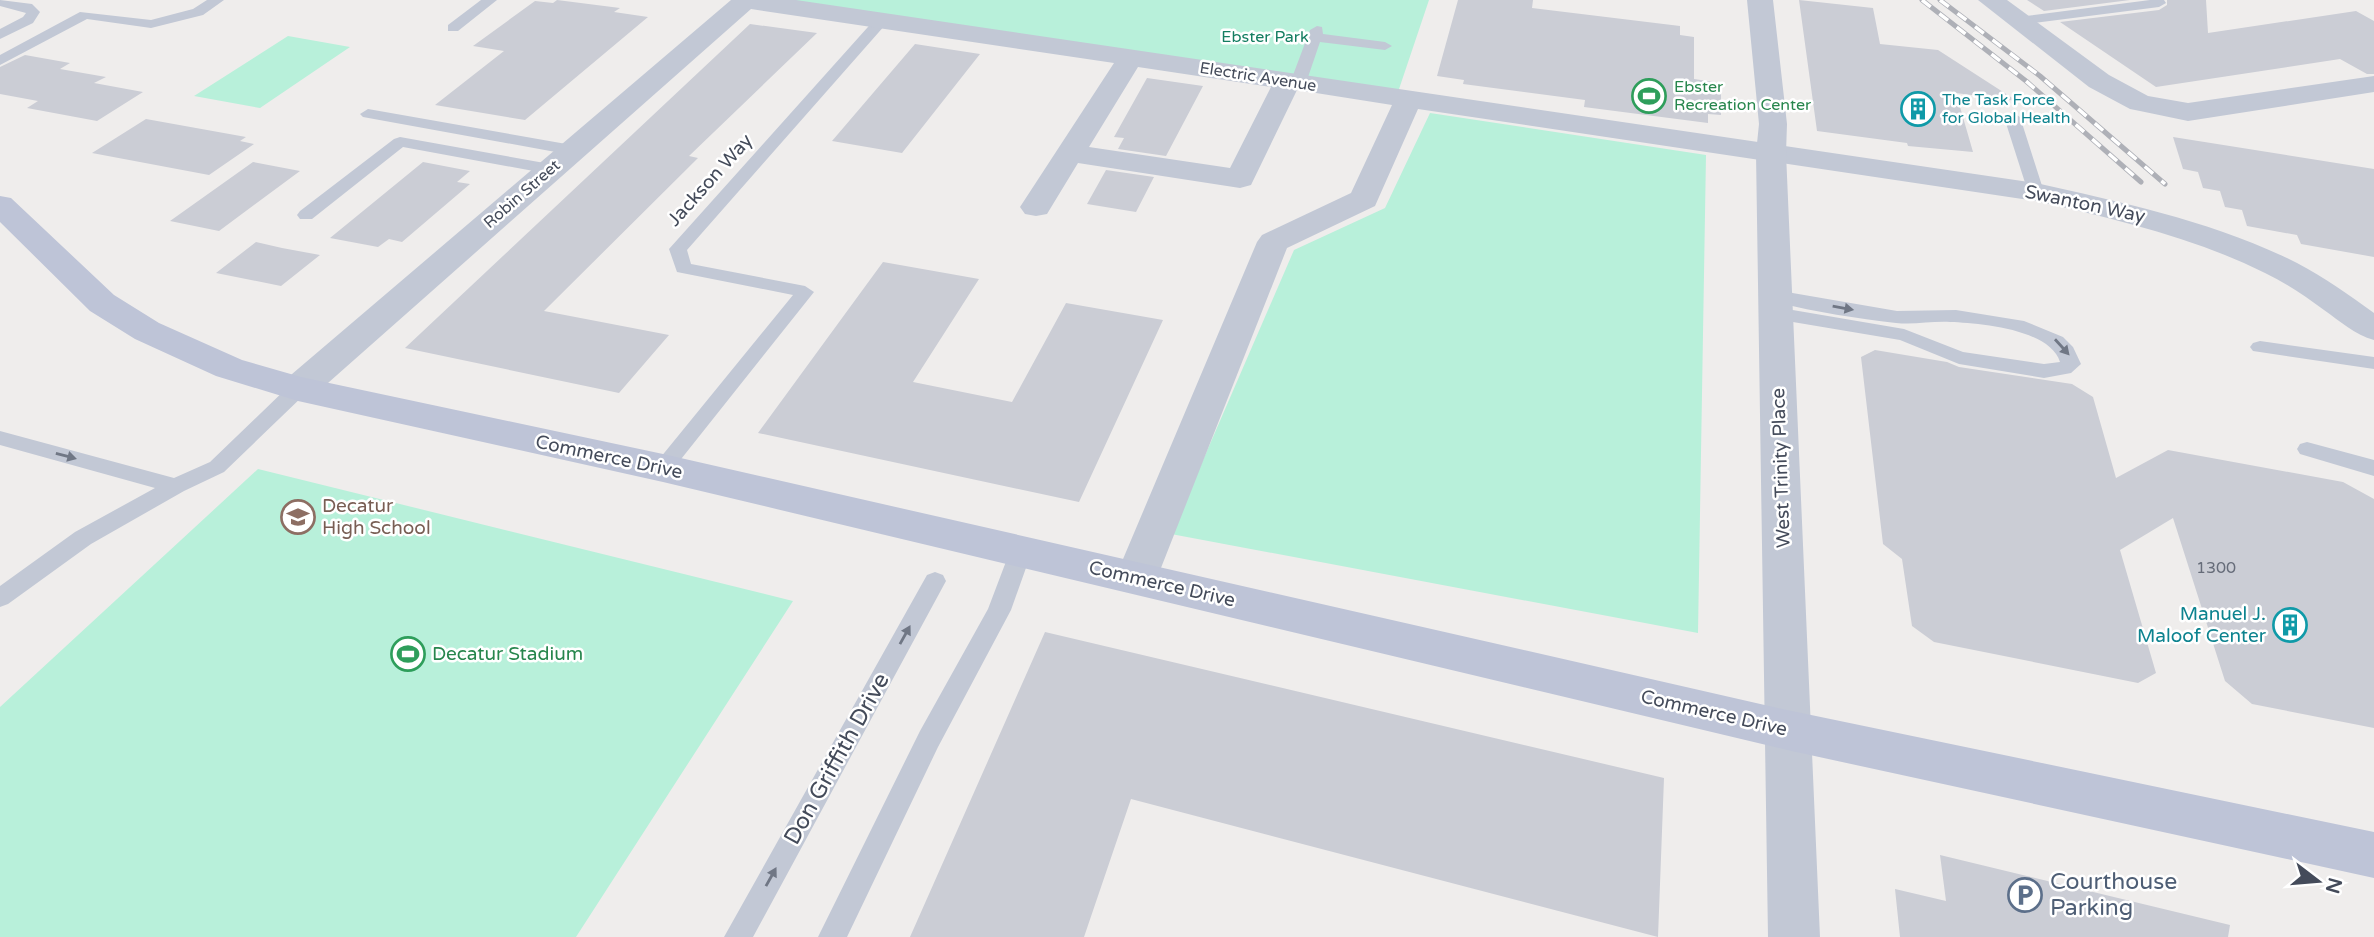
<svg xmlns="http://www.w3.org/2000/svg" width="2374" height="937" viewBox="0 0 2374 937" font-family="'Varela Round',sans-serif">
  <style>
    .green { fill: #b8f0da }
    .building { fill: #cbcdd5 }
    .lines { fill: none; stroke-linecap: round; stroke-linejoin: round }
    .service { fill: #c2c8d5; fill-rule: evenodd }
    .minor { fill: #c2c8d5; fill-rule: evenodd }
    .tertiary { fill: #c2c8d5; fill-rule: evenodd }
    .secondary { fill: #bec4d7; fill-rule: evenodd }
    .rail-casing { stroke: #aeb0b7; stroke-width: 5 }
    .rail { stroke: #fff; stroke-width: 3.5; stroke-dasharray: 11; stroke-linecap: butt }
    .oneway { fill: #707785 }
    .labels { text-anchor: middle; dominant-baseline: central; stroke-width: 5; stroke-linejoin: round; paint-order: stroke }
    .far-park-label { font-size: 16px; fill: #137d60; stroke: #fff }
    .far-street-label { font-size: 16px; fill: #444b5a; stroke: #fff }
    .far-leisure-label { font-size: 16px; fill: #27864d; stroke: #fff; text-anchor: start }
    .far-culture-label { font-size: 16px; fill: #0d838f; stroke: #fff; text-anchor: start }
    .number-label { font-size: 16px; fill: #666c79 }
    .street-label { font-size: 19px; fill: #444b5a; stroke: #fff }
    .education-label { font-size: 19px; fill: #785e54; stroke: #fff; text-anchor: start }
    .culture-label { font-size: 19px; fill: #0d838f; stroke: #fff; text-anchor: end }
    .leisure-label { font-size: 19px; fill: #27864d; stroke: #fff; text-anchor: start }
    .near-street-label { font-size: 23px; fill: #444b5a; stroke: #fff }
    .near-service-label { font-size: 23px; fill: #4e5e75; stroke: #fff; text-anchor: start }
  </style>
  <rect width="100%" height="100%" fill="#efedec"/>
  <path class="green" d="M771,0H1429L1397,95Z
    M288,36L350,47L260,108L194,96Z
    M1430,113L1706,155L1698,633L1171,534L1294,250L1385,208Z
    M258,469L793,601L576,937H0V707Z"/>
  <path class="building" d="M557,0L620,8L614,12L648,17L525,120L435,105L504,51L473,46L535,1L553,3Z
    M1458,0H1533L1532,8L1680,26V35L1694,37V79L1721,83V115L1708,114V123L1584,107L1585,100L1463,84L1464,80L1437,76Z
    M1799,0L1873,8L1880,44L1938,50L2017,101L1956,93L1973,152L1908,146L1907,143L1817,131Z
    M2027,0H2130L2044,11Z
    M2167,0H2206L2208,33L2356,11L2374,21V74H2367L2340,59L2156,87L2060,22L2159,10L2167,5Z
    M750,24L817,33L689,156L698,158L544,311L669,335L619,393L405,348Z
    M915,44L980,54L902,153L832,141Z
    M25,55L70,63L60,69L106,77L94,83L143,92L97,121L27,108L38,101L0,94V67Z
    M1147,78L1203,86L1166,156L1118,149L1124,138L1114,137Z
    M146,119L246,137L240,141L254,144L209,175L92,153Z
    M2173,137L2374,169V257L2301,244L2297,235L2247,226L2242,210L2225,207L2220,191L2203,188L2198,172L2183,169Z
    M253,162L300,171L219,231L170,221Z
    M423,162L470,171L457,182L470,184L402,242L389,239L378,247L330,238Z
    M1106,170L1154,177L1136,212L1087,204Z
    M256,242L282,248L320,255L281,286L216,273Z
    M883,262L979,279L913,382L1012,402L1066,303L1163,320L1079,502L758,433Z
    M1875,350L1947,362L1959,367L2072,384L2093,397L2116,478L2168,450L2343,482L2374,499V728L2252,704L2225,681L2173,518L2120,550L2156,673L2138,683L1934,642L1912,626L1902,559L1883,544L1861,357Z
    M1045,632L1664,778L1658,937L1131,799L1084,937H910Z
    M1940,855L2230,925L2228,937H1900L1895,889L1946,901Z"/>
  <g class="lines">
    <path class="service" d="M0,0L32,4L40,12L33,23L0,39V29L23,17L26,13L0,6Z
      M207,0H224L203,15L151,28L87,19L0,65V55L80,12L151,20L193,9Z
      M481,0H497L458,31H448V25Z
      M2150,0H2164L2166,3L2159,7L2019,25L2012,21L2019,17Z
      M881,17L888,21L886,24L687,250L691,264L805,286L814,292L670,473L663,476L656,473L653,468L656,463L793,295L677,272L669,249L876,18Z
      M1317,26L1322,27L1323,34L1385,42L1392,46L1385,50L1320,42L1306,83L1298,88L1293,86L1290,83L1310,30Z
      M368,109L572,145L580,150L572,155L363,117L360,114Z
      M2012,112L2020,117L2044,192L2042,196L2036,197L2028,192L2004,117Z
      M400,137L550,164L558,169L550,174L403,147L312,219H300L297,215L300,211L394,139Z
      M1775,290L1897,311L1956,310L2024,321L2063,337L2073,347L2081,364L2071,373L2044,378L1959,364L1900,340L1775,319L1766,313L1775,307L1904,329L1963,352L2044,364L2060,362C2050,329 1979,323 1950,322C1932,321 1914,325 1896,323C1854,318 1809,311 1769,300L1766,296L1769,292Z
      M2260,341L2374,357V369L2253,351L2250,347L2253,343Z
      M298,382L305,384L308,389L305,394L224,472L184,491L91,544L8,604L0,607V586L75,532L155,488L0,445V431L174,478L210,462L291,384Z
      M2307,442L2374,460V476L2300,454L2297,449L2300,444Z
      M1021,543L1029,545L1032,551L1011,610L938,747L847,937H818L920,731L988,609L1010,551L1013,545Z
      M935,572L943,575L946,581L753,937H724L927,575Z"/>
    <path class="minor" d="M731,0H796L2036,183C2124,203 2216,222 2297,263C2324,277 2349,295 2374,313V340C2355,335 2340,321 2324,310C2305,296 2286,283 2265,273C2193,237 2114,219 2036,201L1418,109L1375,206L1287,248L1157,578L1151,589L1136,594L1121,589L1115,578L1257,242L1262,235L1351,193L1392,105L1297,90L1251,185L1240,188L1078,163L1047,214L1036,216L1025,214L1020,207L1114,63L751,9L311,398L298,401L285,398L280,389L285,380ZM1138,67L1271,87L1230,168L1089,147Z
      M1978,0H2007L2109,75L2148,96L2188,103L2374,76V92L2188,121L2140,111L2130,109L2089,87Z"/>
    <path class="tertiary" d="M1747,0H1773L1787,124L1786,153L1820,937H1768L1756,153L1759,124Z"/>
    <path class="secondary" d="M0,196L11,198L114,295L159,323L242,360L301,377L663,454L1787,710L2374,832V878L1787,750L663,482L298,401L216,376L135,339L90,311L0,222Z"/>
    <g class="rail-casing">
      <path id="rail" d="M1922,0L2026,81L2141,182
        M1940,0L2040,76L2165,184"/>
    </g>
    <use href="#rail" class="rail"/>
  </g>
  <defs><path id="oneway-solid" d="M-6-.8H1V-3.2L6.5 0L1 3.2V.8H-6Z" transform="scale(1.75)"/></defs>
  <g class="oneway">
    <use href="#oneway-solid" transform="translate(1843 308) rotate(10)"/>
    <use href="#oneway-solid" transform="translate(2062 347) rotate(48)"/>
    <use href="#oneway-solid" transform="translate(66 456) rotate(15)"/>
    <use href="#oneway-solid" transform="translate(905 635) rotate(-61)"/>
    <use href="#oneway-solid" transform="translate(771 877) rotate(-61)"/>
  </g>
  <defs>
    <g id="stadium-ring" transform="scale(1.75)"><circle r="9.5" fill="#fff" stroke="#2e9e5b" stroke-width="1.5"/><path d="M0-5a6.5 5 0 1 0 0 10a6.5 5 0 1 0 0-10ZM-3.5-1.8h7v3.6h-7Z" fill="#2e9e5b"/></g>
    <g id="building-ring" transform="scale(1.75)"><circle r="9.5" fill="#fff" stroke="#0f9aa8" stroke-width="1.5"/><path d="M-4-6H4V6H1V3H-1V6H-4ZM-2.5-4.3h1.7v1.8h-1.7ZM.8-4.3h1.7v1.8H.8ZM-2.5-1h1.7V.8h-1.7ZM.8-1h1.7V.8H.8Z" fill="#0f9aa8"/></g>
    <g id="school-ring" transform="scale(1.75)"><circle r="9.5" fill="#fff" stroke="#8d6e63" stroke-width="1.5"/><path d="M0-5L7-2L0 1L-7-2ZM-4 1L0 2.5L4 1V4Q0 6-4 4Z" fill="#8d6e63"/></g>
    <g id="parking-ring" transform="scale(1.75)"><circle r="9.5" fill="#fff" stroke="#5c6f8a" stroke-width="1.5"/><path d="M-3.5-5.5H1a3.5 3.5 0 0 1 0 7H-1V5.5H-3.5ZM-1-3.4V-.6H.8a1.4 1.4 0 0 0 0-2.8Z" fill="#5c6f8a"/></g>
  </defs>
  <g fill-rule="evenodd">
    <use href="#stadium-ring" x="1649" y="96"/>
    <use href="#building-ring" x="1918" y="109"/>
    <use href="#school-ring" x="298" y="517"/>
    <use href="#building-ring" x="2290" y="625"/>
    <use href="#stadium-ring" x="408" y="654"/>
    <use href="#parking-ring" x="2025" y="895"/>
  </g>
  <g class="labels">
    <g class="far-park-label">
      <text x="1265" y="37">Ebster Park</text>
    </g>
    <g class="far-street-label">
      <text transform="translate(1258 77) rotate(9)">Electric Avenue</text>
      <text transform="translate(522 194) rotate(-41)">Robin Street</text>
    </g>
    <g class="far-leisure-label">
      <text x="1674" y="87">Ebster<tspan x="1674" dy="18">Recreation Center</tspan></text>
    </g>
    <g class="far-culture-label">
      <text x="1942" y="100">The Task Force<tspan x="1942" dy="18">for Global Health</tspan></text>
    </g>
    <g class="number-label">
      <text x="2216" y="568">1300</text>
    </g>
    <g class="street-label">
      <text transform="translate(710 180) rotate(-48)">Jackson Way</text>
      <text transform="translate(2085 204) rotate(12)">Swanton Way</text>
      <text transform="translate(609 457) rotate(12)">Commerce Drive</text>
      <text transform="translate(1781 468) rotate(-92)">West Trinity Place</text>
      <text transform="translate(1162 584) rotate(13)">Commerce Drive</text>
      <text transform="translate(1714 713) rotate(13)">Commerce Drive</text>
    </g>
    <g class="education-label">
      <text x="322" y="506">Decatur<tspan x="322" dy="22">High School</tspan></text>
    </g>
    <g class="culture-label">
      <text x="2266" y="614">Manuel J.<tspan x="2266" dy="22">Maloof Center</tspan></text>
    </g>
    <g class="leisure-label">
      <text x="432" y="654">Decatur Stadium</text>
    </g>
    <g class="near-street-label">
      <text transform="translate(837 759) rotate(-61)">Don Griffith Drive</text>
    </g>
    <g class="near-service-label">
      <text x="2050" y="882">Courthouse<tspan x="2050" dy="26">Parking</tspan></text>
    </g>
  </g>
  <g transform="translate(2318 881) rotate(106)" stroke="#ffffff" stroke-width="5" paint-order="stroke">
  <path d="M0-5L12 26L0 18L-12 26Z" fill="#444b5a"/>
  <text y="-10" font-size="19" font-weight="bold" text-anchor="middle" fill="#444b5a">N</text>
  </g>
</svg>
